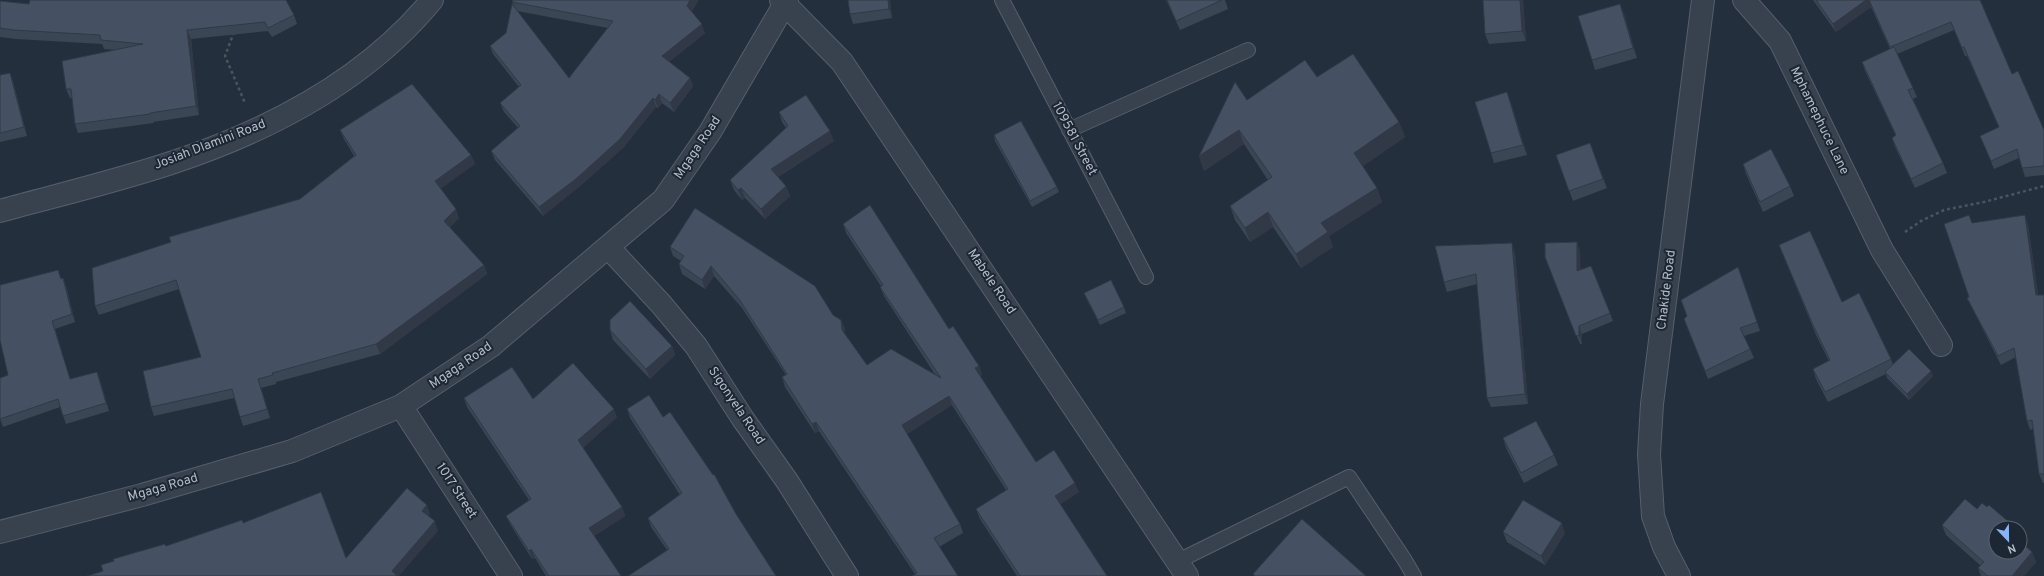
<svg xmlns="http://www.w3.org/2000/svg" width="2044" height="576" viewBox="0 0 2044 576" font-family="Overpass,sans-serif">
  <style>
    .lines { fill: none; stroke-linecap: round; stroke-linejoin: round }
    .service-casing { stroke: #565f6c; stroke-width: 16 }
    .minor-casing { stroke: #565f6c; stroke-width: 24 }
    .path { stroke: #44595c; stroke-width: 2.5; stroke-dasharray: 3 3; stroke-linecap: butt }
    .service { stroke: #38414e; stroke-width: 14 }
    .minor { stroke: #38414e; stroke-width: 22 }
    .wall { fill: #3b4654; fill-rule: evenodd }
    .shaded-wall { fill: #303945 }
    .building { fill: #455162; stroke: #303945 }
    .labels { text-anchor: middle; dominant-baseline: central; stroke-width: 4; stroke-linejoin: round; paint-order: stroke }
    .street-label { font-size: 13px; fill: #b4bcc9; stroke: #1d2633 }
  </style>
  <rect width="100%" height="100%" fill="#242f3e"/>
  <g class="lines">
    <g class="service-casing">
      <path id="service" d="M1002,0L1146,277
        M1069,130L1248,50
        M1178,561L1349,477L1404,559L1414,576"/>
    </g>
    <g class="minor-casing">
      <path id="minor" d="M781,0L842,62L1187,576
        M1744,0L1780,41L1882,250L1941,345
        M0,211C58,195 117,181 174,162C270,130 367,79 432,0
        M608,247L661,304L696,346L743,419L787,481L847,576
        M401,406L511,576
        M0,532L142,495L292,451L401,406L491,346L663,200L710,132L787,0
        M1679,576L1664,547L1653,516L1649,454L1652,404L1703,0"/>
    </g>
    <path class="path" d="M234,32L225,56L245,103
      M1905,232L1921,221L1944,210L1984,202L2044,186"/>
    <use href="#service" class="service"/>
    <use href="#minor" class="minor"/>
  </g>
  <path class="wall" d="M848,0H890L892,18L853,24L850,14Z
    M1166,0H1225L1228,9L1180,30Z
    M1483,0H1523L1526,41L1489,44L1485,34Z
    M1813,0H1980L2012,74L2044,130V175L2025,177L2019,158L1994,169L1980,136L1999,127L1967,56H1965L1954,30L1897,54L1913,88L1917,97L1913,99L1943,163L1947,173L1915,188L1895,147L1892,138L1896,136L1865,71L1862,62L1890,49L1871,7L1836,32Z
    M0,1L29,4L294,15L297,24L272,37L268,31L191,39L199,115L153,122L154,123L78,133L75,124L72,98H70L66,89L116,50L104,49L102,44L16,39L0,37Z
    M512,2L692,12L705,33L669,62L690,78L693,86L674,112L662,103L658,108L656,107L623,148L580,186L543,216L495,160L491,151L518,128L504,112L500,103L519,87L493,54L490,46L506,33L514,7ZM517,11L608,28L569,78Z
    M1624,14L1637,58L1595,70L1592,60Z
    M0,75L13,81L27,136L0,142Z
    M1507,92L1527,155L1494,163L1491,153Z
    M1247,100L1399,122L1405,137L1363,166L1377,188L1382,202L1329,236L1333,247L1301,268L1273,227L1250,242L1235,220L1230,206L1268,180L1244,144L1204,171L1199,156Z
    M779,112L834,141L778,177L786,186L790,196L765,219L745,198L742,200L734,190L730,180L786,128L782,122Z
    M340,130L471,155L475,164L441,188L459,218L450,227L484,265L487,274L380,354L276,382V384L261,388L270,418L243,426L234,398L154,416L151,407L201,357L179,289L99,315L95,306L171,242L300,199L354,156L344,139Z
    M994,135L1057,187L1059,192L1032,207L995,141Z
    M1590,143L1607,188L1573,201L1556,155Z
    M1743,164L1790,186L1794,196L1763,212L1746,174Z
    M1972,223L2028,224L2038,295H2044V483H2043L2039,474L2033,429L2030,430L2027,421L2016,357L2001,365L1971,306L1967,298L1969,297Z
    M843,224L949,329L979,366L982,375L980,376L1036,462L1079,492L1060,504L1107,576H1017L980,519L976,509L1006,490L952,405L907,434L960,524L963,533L939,547L958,576L915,574L819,431L815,433L785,387L782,377L786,375L742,308L714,276L705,289L682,274L679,264L681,261L673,256L670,247L833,315L841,320L845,329V334L867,365L936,376L884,296L880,287L881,286L846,233Z
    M1779,245L1842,302L1891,359L1893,365L1933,376L1909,400L1887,378L1886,374L1828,402L1816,379L1813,369L1829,361L1816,335Z
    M1580,250V270L1610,313L1613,321L1582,334V344H1580L1545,257Z
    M1515,253L1528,404L1491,407L1487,398L1477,284L1447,292L1444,282Z
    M1738,267L1760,331L1744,336L1750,349L1754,358L1708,379L1684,319Z
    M63,278L66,286L75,322L55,329L70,379L97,372L100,380L109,411L66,424L60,407L3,427L0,419L8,375L62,279Z
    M1084,293L1124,307L1126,313L1100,325L1086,298Z
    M610,330L672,346L675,355L650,379L613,340Z
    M464,398L533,399L617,417L583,448L622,507L625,516L594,536L621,576H546L535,558L532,559L510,524L506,516L529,500L467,407Z
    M627,409L663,417L736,514L667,550L651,527L648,518L680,495L630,418Z
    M1503,438L1554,455L1558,465L1524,483L1506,448Z
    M1942,525L1996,528L2032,552L2036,562L2024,576H1981L1978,568L1981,566L1946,535Z
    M1503,532L1565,533L1545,565L1507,542Z"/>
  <path class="shaded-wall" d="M690,0H699L690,15L687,6Z
    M888,0H890L892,18L889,9Z
    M1520,0H1523L1526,41L1522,31Z
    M1866,0H1869L1871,7L1836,32L1833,24Z
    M1620,4L1624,14L1637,58L1633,48Z
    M702,24L705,33L665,65L662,56Z
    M187,30L191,39L199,115L196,106Z
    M10,73L13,81L27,136L24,127Z
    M690,78L693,86L674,112L670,103Z
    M1507,92L1511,102L1527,155L1523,145Z
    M659,94L662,103L658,108L655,100Z
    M653,98L656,107L623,148L580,186L543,216L539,207Z
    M1399,122L1405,137L1360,168L1354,153Z
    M1239,130L1244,144L1204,171L1199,156Z
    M830,131L834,141L774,179L771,169Z
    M471,155L475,164L439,190L435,181Z
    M786,186L790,196L765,219L761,209Z
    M741,188L745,198L742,200L738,190Z
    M1377,188L1382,202L1329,236L1333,247L1301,268L1296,254L1321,223Z
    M456,209L459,218L447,230L444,221Z
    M1268,212L1273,227L1250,242L1245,228Z
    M2025,215L2028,224L2039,304L2036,295Z
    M1577,242L1580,250L1581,280L1577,271Z
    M1512,243L1515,253L1528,404L1525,394Z
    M484,265L487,274L380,354L376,344Z
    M711,266L714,276L705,289L702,280Z
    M63,278L66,286L75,322L72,314Z
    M841,320L845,329V339L842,330Z
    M1579,326L1582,334V344L1579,335Z
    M672,346L675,355L650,379L646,369Z
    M979,366L982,375L978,377L975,368Z
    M1931,371L1933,376L1909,400L1907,394Z
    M97,372L100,380L109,411L106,403Z
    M949,396L952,405L905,435L902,425Z
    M614,409L617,417L582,449L578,440Z
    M816,422L819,431L815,433L812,424Z
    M1075,483L1079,492L1058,506L1055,496Z
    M427,505L430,514L425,520L422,511Z
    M622,507L625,516L592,537L589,528Z
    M435,521L438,531L399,576H393L392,571Z
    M1562,523L1565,533L1545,565L1541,556Z
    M531,549L535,558L532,559L529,551Z
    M2032,552L2036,562L2024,576H2012Z"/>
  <path class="building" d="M30,0H286L294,15L268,28L265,22L187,30L196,106L150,113V114L75,124L71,89H66L62,61L143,44L101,40L100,35L13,30L0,28V1L29,4Z
    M513,0H690L687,6L702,24L662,56L690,78L670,103L659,94L655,100L653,98L620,139L577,178L539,207L491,151L520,126L500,103L521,85L490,46L506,33L512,4L569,78L613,21L512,2Z
    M848,0H888L889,9L850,14Z
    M1167,0H1222L1176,21Z
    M1483,0H1520L1522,31L1485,34Z
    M1816,0H1866L1833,24Z
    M1869,0H1980L2012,74L2018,71L2044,130V166L2022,168L2017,149L1991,161L1980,136L1999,127L1964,47L1962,48L1951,22L1890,47Z
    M1620,4L1633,48L1592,60L1578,16Z
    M1894,47L1913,88L1908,90L1943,163L1911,179L1892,138L1896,135L1862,62Z
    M1353,54L1399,122L1354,153L1377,188L1321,223L1328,232L1296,254L1268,212L1245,228L1230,206L1272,177L1239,130L1199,156L1235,82L1247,100L1305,60L1317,77Z
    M10,73L24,127L0,133V75Z
    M412,84L471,155L435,181L456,209L444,221L484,265L376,344L272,373L273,375L258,379L267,409L240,417L232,389L151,407L143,371L201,357L176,280L95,306L92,268L171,242L169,237L300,199L356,155L340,130Z
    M1507,92L1523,145L1491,153L1475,102Z
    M806,95L830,131L771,169L786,186L761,209L741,188L738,190L730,180L788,126L779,112Z
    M1021,121L1057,187L1030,201L994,135Z
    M1590,143L1603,179L1569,191L1556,155Z
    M1771,149L1790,186L1760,202L1743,164Z
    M870,205L949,329L953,326L979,366L975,368L1036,462L1054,450L1075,483L1055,496L1107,576H1020L976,509L1008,489L949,396L902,425L960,524L934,538L958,576H912L917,573L816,422L812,424L782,377L787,374L739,299L711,266L702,280L679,264L684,256L670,247L695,208L815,286L833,315L841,320L842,330L867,365L891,349L941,378L880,287L883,285L843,224Z
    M1969,215L1972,223L2025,215L2036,295H2044V474H2039L2032,420L2027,421L2014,348L1998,356L1967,298L1969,297L1944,224Z
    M1810,231L1842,302L1859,293L1891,359L1825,392L1813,369L1830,360L1813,325L1779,245Z
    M1577,242V271L1591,266L1610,313L1579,326V335L1576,336L1545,257V243Z
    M1512,243L1525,394L1487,398L1476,274L1444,282L1435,246Z
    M1738,267L1757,322L1740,328L1750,349L1705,371L1684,319L1687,316L1681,300Z
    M58,270L61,279L63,278L72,314L52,321L70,379L97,372L106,403L63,416L58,399L0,419V378L8,375L0,340V285Z
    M1111,280L1124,307L1098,320L1084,293Z
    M630,301L672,346L646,369L610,330V320Z
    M1909,349L1931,371L1907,394L1885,372Z
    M573,363L614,409L578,440L622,507L589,528L621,576H549L531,549L529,551L506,516L531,499L464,398L512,367L533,399Z
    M649,395L663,417L670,412L713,475L714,474L736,514L776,576H628L669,549L648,518L682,493L627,409Z
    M1536,421L1554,455L1521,473L1503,438Z
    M407,488L427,505L422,511L435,521L392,571L397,576H87L103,571L101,565L114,561L113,559L165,544L166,546L242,520L243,523L321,492L346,558Z
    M1965,499L1977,509L1982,503L1987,507L1989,505L2016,528H1996V552H2020V541L2032,552L2012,576H1988L1978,568L1984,562L1942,525Z
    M1523,500L1562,523L1541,556L1503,532Z
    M1302,519L1366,576H1255L1253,574Z"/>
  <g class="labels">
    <g class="street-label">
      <text transform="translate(1819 121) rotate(64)">Mphamephuce Lane</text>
      <text transform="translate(1074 139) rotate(62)">109581 Street</text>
      <text transform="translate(210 145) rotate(-21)">Josiah Dlamini Road</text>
      <text transform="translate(698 148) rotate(-56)">Mgaga Road</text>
      <text transform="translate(991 282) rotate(56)">Mabele Road</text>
      <text transform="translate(1667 290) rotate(-83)">Chakide Road</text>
      <text transform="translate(461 366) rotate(-34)">Mgaga Road</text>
      <text transform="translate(736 406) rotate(56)">Sigonyela Road</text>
      <text transform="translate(163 488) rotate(-16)">Mgaga Road</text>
      <text transform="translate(456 491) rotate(57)">1017 Street</text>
    </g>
  </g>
  <g transform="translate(2008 540) rotate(158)"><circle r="19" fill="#1d2633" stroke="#59626f"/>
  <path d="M0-3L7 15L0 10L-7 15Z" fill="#8ab4f8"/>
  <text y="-6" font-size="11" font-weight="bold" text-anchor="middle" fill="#b4bcc9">N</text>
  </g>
</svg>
